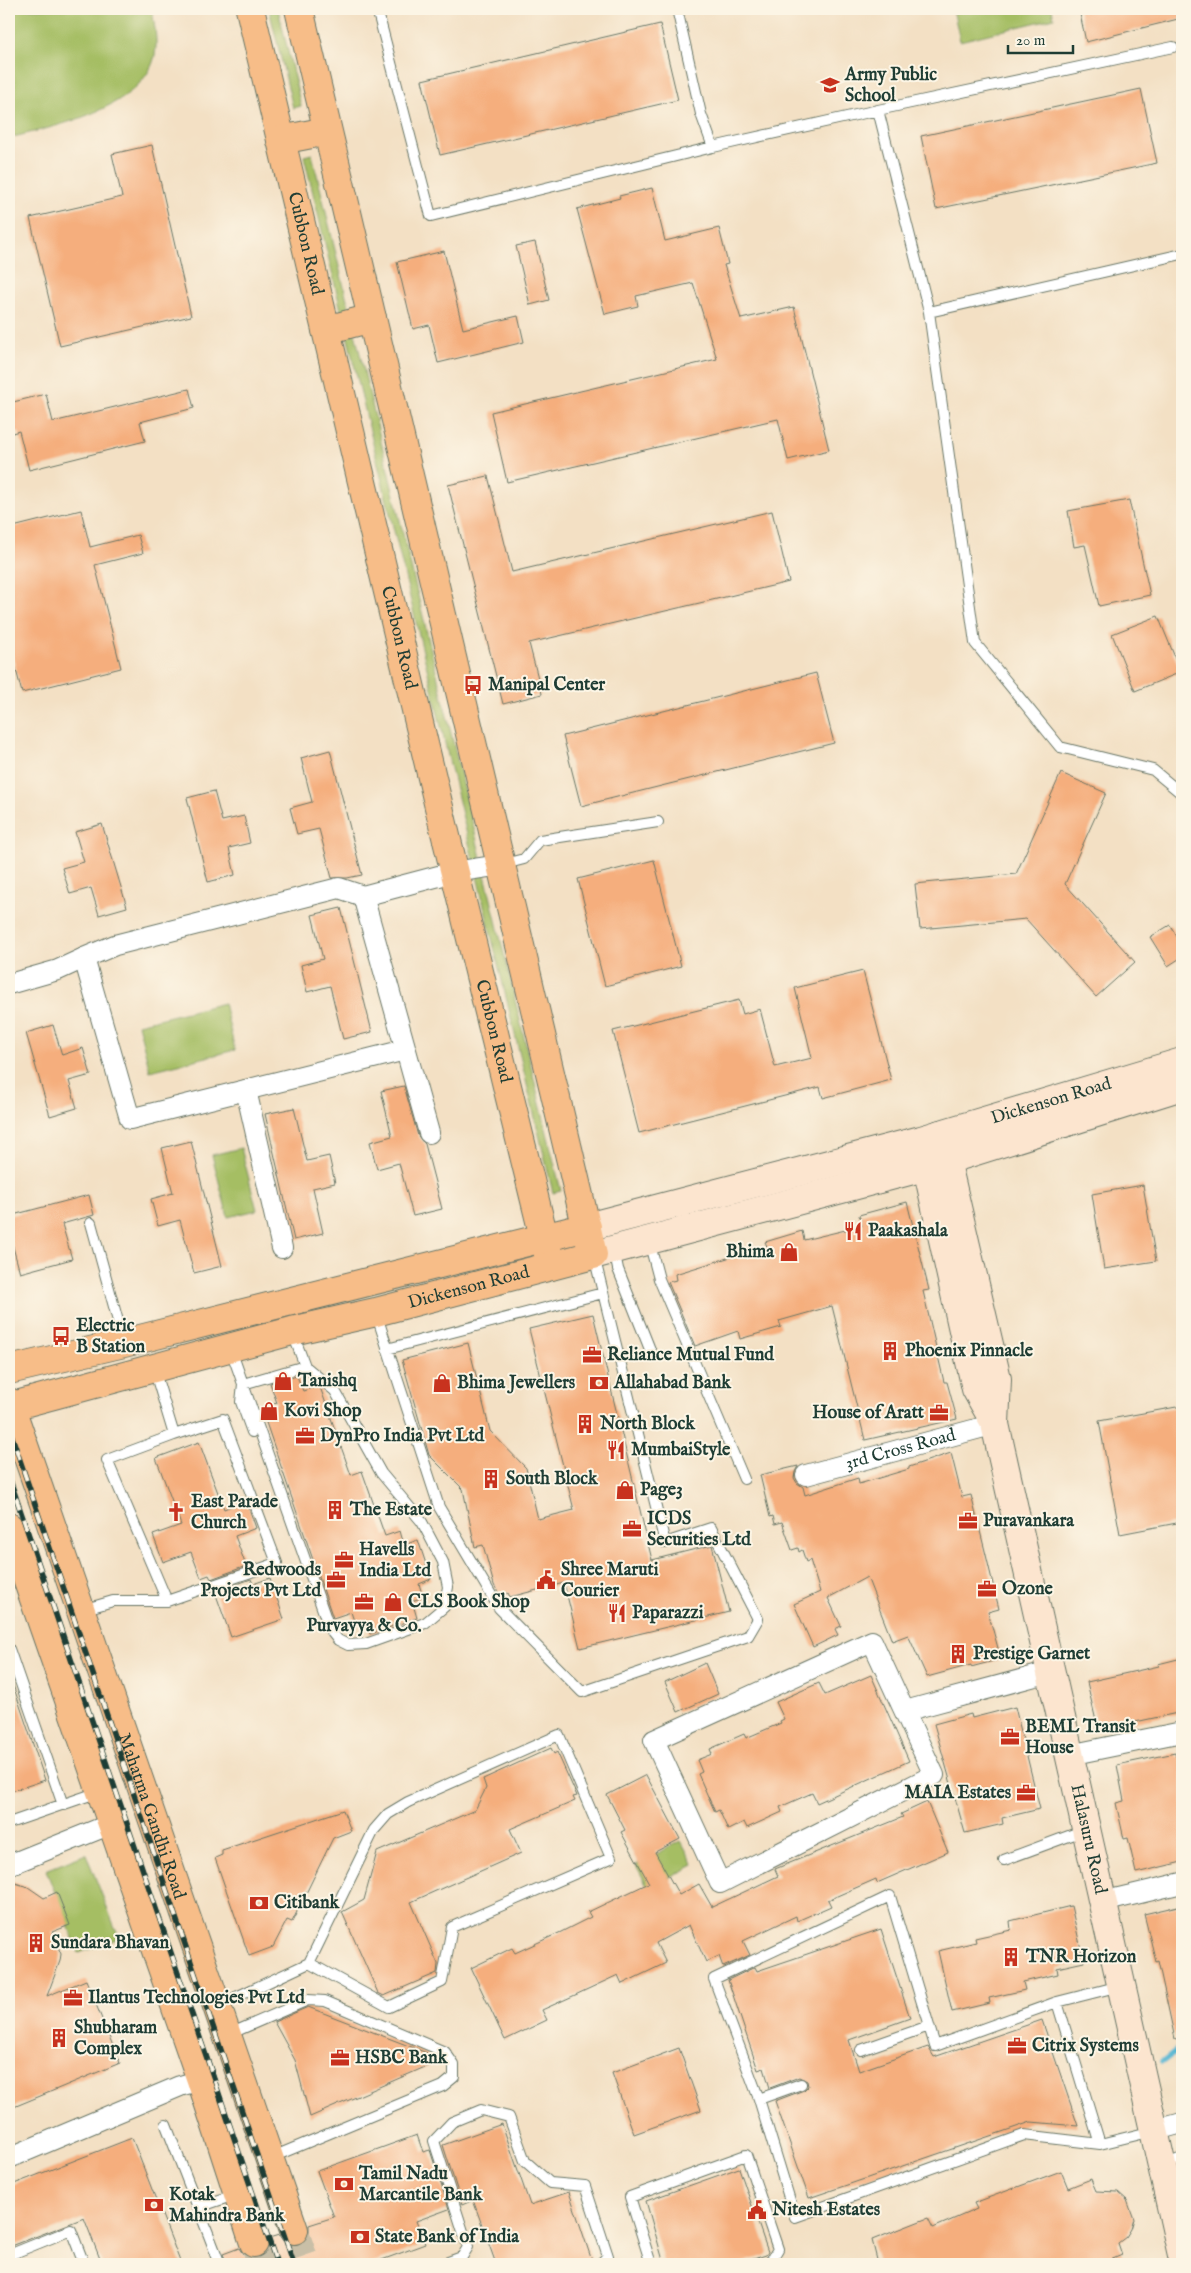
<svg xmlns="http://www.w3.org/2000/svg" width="1191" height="2273" viewBox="0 0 1191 2273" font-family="'IM FELL English',serif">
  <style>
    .green { fill: #a5be64; stroke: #627e4c }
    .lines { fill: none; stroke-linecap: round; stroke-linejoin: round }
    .stream { stroke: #53b5d1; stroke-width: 6 }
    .building { fill: #f5ae7d }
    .primary-tunnel { stroke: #c9bfa7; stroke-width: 28; stroke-dasharray: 28 14; stroke-linecap: butt }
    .lane-casing { stroke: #697666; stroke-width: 12 }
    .street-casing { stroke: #697666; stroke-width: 22 }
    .secondary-casing { stroke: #697666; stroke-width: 30 }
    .primary-casing { stroke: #697666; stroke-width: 30 }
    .lane { stroke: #fff; stroke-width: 10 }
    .street { stroke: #fff; stroke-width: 20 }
    .secondary { stroke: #fce5cf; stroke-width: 28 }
    .primary { stroke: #f7bd88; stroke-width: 28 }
    .rail-casing { stroke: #1f3d34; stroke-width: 5.5 }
    .rail { stroke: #fcf5e5; stroke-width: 4; stroke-dasharray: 11; stroke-linecap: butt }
    .labels { text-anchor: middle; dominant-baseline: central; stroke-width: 4; stroke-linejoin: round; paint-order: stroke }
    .poi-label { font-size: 18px; font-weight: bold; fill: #1f3d34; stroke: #fcf5e5; text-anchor: start }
    .street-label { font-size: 18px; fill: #1f3d34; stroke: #fcf5e5 }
  </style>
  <rect width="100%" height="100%" fill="#fcf5e5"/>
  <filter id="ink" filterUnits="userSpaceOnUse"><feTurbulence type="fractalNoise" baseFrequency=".02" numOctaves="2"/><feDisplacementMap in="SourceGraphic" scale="10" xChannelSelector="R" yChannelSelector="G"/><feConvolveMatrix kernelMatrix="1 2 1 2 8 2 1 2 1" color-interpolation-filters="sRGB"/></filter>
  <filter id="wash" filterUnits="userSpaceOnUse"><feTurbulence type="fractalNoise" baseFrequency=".0096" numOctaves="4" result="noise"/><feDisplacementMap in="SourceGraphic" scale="20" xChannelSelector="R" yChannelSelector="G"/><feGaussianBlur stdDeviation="1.12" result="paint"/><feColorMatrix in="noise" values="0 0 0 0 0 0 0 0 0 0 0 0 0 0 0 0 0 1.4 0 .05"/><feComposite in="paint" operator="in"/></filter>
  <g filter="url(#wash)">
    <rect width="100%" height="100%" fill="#f3e0c4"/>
    <path class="green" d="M9,9H152C154,24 158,40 155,55C144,108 54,127 9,138Z
      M269,9H278L301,106L293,108Z
      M953,9H1052L1054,18L960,41Z
      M312,154L561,1191L553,1193L304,156Z
      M224,1003L235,1050L150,1071L138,1024Z
      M241,1148L257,1210L228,1217L212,1155Z
      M681,1841L694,1865L649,1889L636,1865Z
      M86,1854L119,1938L79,1953L46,1870Z"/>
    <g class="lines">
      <path class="stream" d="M1162,2062L1182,2046"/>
    </g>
    <g id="blocks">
      <path class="building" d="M1079,9H1182V18L1086,42Z
        M660,24L678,100L440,155L422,80Z
        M1141,89L1157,163L936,209L921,136Z
        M152,145L191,316L60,346L30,218L122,197L112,154Z
        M652,188L665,241L719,228L728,264L724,265L741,319L794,307L829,450L788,460L778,419L507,482L491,412L717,359L693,283L636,296L638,306L605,314L577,209L620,198L619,196Z
        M535,242L549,300L530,305L516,246Z
        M444,251L463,329L518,316L524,342L438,363L429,325L413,329L397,262Z
        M189,389L194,408L140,422L145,441L29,470L19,431L9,434V403L46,394L53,422Z
        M488,476L512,572L772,511L789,582L529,643L542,694L503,704L448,485Z
        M1129,500L1150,595L1099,606L1085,545L1074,547L1068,511Z
        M81,510L90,547L138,535L143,553L95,565L121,668L22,693L9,642V528Z
        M1158,616L1181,672L1135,691L1112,634Z
        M816,673L834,743L581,806L563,736Z
        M330,750L362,875L347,878H332L319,829L297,834L290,808L312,802L301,758Z
        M1061,773L1106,793L1065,884L1135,962L1096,997L1026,919L920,929L915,884L1016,874Z
        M214,791L222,821L244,816L250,843L229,848L235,875L208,882L187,798Z
        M102,824L127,907L99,915L91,888L70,894L62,868L84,862L75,832Z
        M654,860L681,966L605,986L578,879Z
        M341,908L372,1032L343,1039L330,986L307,992L301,965L323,959L312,915Z
        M1170,925L1182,945V957L1168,966L1150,937Z
        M863,971L891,1080L823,1098L820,1087L639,1133L613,1031L739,1000L743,1014L760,1009L775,1067L812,1058L795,988Z
        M53,1025L62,1055L83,1048L91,1075L69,1081L77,1108L50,1116L26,1033Z
        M404,1086L418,1136L425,1144L442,1209L413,1216L399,1163L377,1169L370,1142L392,1136L381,1091Z
        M294,1108L307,1161L329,1156L335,1183L313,1188L323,1233L294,1240L265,1114Z
        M191,1141L222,1266L194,1273L180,1220L158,1226L151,1199L173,1193L162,1148Z
        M1143,1185L1156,1261L1104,1269L1092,1194Z
        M89,1195L94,1215L62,1224L72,1259L20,1273L9,1232V1216Z
        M907,1202L929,1290L923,1291L944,1382H947L957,1419L865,1440L832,1306L779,1321L781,1327L740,1339L738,1331L695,1346L668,1282L676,1280L675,1274L767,1246L765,1242L802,1231L804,1240L862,1226L859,1215Z
        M593,1314L652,1560L712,1545L729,1612L580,1648L564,1583L510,1597L508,1593L500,1596L494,1585L483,1545L475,1547L463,1489L429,1455L402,1360L468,1343L490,1431L526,1468L538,1519L574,1510L529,1329Z
        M297,1376L303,1391L318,1386L320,1387L351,1475L362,1471L385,1536L400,1531L404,1545L418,1540L431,1579L419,1584L423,1597L412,1601L417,1618L370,1634L365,1620L355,1624L351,1612L333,1618L261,1408L277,1403L270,1383Z
        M1182,1406V1522L1120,1534L1099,1421Z
        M199,1442L224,1509L246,1500L256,1528L235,1536L246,1566L211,1579L209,1575L201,1578L191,1552L163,1562L153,1535L181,1525L156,1458Z
        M951,1453L962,1497L971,1495L986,1555L999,1609L988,1612L1001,1659L971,1667V1665L927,1677L908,1635L892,1641L867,1577L828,1598L841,1626L835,1629L838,1635L813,1647L794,1604L820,1592L810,1560L806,1562L802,1550L799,1552L798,1548L792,1550L782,1522L775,1524L773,1516L770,1517L760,1475L798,1466L795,1472L794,1478L797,1483L803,1487L805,1495L858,1478L859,1484L909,1469V1467Z
        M270,1578L284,1619L231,1637L215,1592L251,1579L253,1584Z
        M1182,1658V1712L1098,1730L1087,1682L1159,1666L1158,1664Z
        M705,1663L718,1694L678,1712L665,1682Z
        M871,1675L909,1761L817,1803L812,1793L780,1807L782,1812L747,1828L744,1822L728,1830L719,1810L715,1812L698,1774L702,1772L697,1760L712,1754L710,1749L744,1734L746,1738L781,1723L780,1721L784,1719L776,1702L819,1683L825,1695Z
        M9,1682H12L45,1780L9,1792Z
        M1015,1707L1040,1809L1002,1818L1003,1824L965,1833L934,1724L971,1714L972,1718Z
        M551,1748L554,1754L557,1752L577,1796L573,1797L575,1801L510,1829L521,1853L411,1902L438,1964L437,1973L384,1996L378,1993L342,1912L364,1900L377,1852L475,1810L486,1788L483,1779Z
        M1175,1753L1176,1757L1182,1756V1862L1136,1873L1128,1838L1124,1839L1116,1803L1124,1801L1117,1765Z
        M646,1775L680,1839L655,1852L679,1895L699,1884L712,1907L778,1876L775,1869L903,1817L901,1814L927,1802L948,1852L877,1883L876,1879L828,1900L831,1906L797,1921L796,1916L743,1941L750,1955L723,1967L719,1956L706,1962L689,1925L656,1943L666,1963L622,1984L618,1975L573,1996L542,2010L547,2020L505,2040L471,1968L512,1948L515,1953L561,1932L591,1917L588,1912L649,1883L621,1832L625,1830L607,1795Z
        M343,1810L351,1831L333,1838L292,1922L287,1920L273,1947L249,1956L215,1858L222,1855V1850Z
        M9,1881L28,1887L44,1898L57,1892L70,1925L52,1932L61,1954L60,1961L47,1996L86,1980L120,2063L9,2109Z
        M1182,1905V2038L1175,2039L1158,1961L1156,1962L1144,1914Z
        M1071,1906L1084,1962L1057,1968L1058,1974L1023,1982L1025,1990L989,1998L990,2003L952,2012L938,1951L976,1942L975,1938L1011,1930L1010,1921Z
        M881,1929L910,2018L849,2040L859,2071L928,2047L934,2057L1042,2020L1078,2126L1031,2122L809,2198L775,2101L804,2090L808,2086L807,2081L799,2077L770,2088L764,2068L758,2070L728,1980L755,1967L757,1971Z
        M308,2007L427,2053L432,2064L310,2117L295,2060L274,2022Z
        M679,2048L701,2110L634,2134L612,2073Z
        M502,2124L530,2205L569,2192L593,2264H496L473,2200L462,2205L443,2145Z
        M417,2135L423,2152L430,2150L449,2209L416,2221L425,2244L371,2264H227L223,2254L239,2248L243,2254L250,2258H259L265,2254L269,2247V2238L279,2235L283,2241L291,2245H300L306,2240L309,2233V2225L334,2217L317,2171Z
        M132,2138L181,2264H102L84,2218L9,2247V2186Z
        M739,2168L768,2252L766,2255L738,2264H664L646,2201Z
        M1061,2171L1068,2188L1091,2179L1096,2191L1118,2192L1127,2200L1134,2219L1131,2229L1126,2237L1118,2243L1122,2255L1101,2264H878L872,2240L928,2218L933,2228L977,2209L974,2203Z"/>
    </g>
  </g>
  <g filter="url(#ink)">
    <use href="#blocks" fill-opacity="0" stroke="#697666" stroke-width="1"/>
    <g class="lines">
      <path class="primary-tunnel" d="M294,2230L306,2264
        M254,2243L261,2264"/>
      <g class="lane-casing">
        <path id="lane" d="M377,9L431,216L713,147
          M677,9L701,114L713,147L878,110L929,312
          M878,110L1173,47
          M1182,254L929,312L975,643L1060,747L1153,770L1182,794
          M501,865L524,859L540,840L658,822
          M91,1223L124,1343
          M649,1241L659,1279L744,1479
          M614,1250L618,1269L653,1357
          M376,1313L439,1507L499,1608L582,1692L748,1636L758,1619L711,1528L665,1543L594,1256
          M387,1349L603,1293
          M231,1350L330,1630L338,1640L348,1645L366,1644L425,1623L444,1607L448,1587L443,1562L422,1522L381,1473L335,1391L305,1366L292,1331
          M154,1369L174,1435L107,1460L167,1601
          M252,1432L241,1402L243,1384L305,1366
          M82,1610L113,1601H167L277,1563L223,1419L174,1435
          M9,1649L63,1805
          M9,1823L99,1792
          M1004,1860L1085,1830
          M1057,2002L1120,1986
          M217,2006L309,1963L374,1830L388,1814L408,1802L559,1735L611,1858L452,1927L442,1982L389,2007L309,1963
          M227,2035L308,2000L325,2001L445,2052L454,2065V2077L443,2086L270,2158
          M861,2050L929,2026
          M759,2099L801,2084
          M166,2125L220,2264
          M1100,2144L1057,2002L935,2046L890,1896L714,1979L759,2099L795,2217L1024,2135L1100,2144L1153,2131
          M1162,2166L1182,2158
          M199,2207L237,2194
          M9,2255L71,2230L84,2264
          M443,2264L462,2257L468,2247L434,2141L452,2122L481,2110L509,2117L525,2161L550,2183L585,2186L608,2256L600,2264
          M651,2264L630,2197L746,2155L778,2249L769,2264"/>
      </g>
      <g class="street-casing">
        <g id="street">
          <path d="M363,896L429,1133"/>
          <path d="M9,984L58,970L84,958"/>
          <path d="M405,1050L130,1119L84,958L115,945L339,888L363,896L454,872L501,865"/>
          <path d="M246,1090L282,1248"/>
          <path id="s1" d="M806,1475L995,1424"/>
          <path d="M872,1641L934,1775L720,1883L654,1740Z"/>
          <path d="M905,1711L1050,1672"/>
          <path d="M1069,1755L1182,1732"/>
          <path d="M9,1865L111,1824"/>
          <path d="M1102,1902L1182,1883"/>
          <path d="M1153,2131L1182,2123"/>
          <path d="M9,2158L180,2086L201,2080"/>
        </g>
      </g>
      <g class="secondary-casing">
        <g id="secondary">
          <path id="s2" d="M940,1134L997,1379L995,1424L1182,2255"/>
          <path d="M923,1149L976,1389L995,1423"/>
          <path id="s3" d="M587,1227L921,1140L1182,1062"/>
          <path d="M593,1255L928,1166L1182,1086"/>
        </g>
      </g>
      <g class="primary-casing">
        <g id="primary">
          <path id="s4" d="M250,9L443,824L551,1266"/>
          <path d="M281,140L327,131"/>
          <path d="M326,330L372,318"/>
          <path d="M9,1370L124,1343L587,1227"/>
          <path id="s5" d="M9,1402L294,2230"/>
          <path id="s6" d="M9,1407L292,1331L376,1312L593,1255L299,9"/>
          <path d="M9,1527L201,2080L254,2243"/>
        </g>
      </g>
      <use href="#lane" class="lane"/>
      <use href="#street" class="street"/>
      <use href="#secondary" class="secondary"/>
      <use href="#primary" class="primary"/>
      <g class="rail-casing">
        <path id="rail" d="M9,1428L294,2264
          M9,1477L277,2264"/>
      </g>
      <use href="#rail" class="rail"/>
    </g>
  </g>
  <defs>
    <g id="school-bare" transform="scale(1.5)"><path d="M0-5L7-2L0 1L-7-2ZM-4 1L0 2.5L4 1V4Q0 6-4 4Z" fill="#c8321e" stroke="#fcf5e5" stroke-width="2.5" paint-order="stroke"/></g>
    <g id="bus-bare" transform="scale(1.5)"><path d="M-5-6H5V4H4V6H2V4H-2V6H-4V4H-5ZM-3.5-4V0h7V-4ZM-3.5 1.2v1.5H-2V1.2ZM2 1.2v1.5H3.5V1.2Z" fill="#c8321e" stroke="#fcf5e5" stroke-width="2.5" paint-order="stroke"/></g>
    <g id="restaurant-bare" transform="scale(1.5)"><path d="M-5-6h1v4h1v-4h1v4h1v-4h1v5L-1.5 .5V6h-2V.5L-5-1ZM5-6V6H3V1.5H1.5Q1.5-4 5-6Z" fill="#c8321e" stroke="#fcf5e5" stroke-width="2.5" paint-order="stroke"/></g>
    <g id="shop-bare" transform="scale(1.5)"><path d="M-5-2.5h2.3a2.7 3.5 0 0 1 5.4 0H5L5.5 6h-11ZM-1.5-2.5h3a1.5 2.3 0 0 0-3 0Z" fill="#c8321e" stroke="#fcf5e5" stroke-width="2.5" paint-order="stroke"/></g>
    <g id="building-bare" transform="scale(1.5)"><path d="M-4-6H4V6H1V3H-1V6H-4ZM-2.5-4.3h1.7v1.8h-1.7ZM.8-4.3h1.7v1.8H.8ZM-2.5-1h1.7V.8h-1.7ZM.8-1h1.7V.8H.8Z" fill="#c8321e" stroke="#fcf5e5" stroke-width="2.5" paint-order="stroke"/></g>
    <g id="office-bare" transform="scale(1.5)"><path d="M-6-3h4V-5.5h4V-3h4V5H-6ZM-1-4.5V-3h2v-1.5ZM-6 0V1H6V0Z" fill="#c8321e" stroke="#fcf5e5" stroke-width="2.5" paint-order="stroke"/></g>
    <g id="bank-bare" transform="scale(1.5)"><path d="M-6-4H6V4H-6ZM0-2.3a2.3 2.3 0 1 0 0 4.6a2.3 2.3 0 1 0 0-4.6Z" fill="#c8321e" stroke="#fcf5e5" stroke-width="2.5" paint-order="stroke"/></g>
    <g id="church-bare" transform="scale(1.5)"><path d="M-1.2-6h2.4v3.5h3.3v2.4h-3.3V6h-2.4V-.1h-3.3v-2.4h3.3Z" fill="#c8321e" stroke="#fcf5e5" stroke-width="2.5" paint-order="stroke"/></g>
    <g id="civic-bare" transform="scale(1.5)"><path d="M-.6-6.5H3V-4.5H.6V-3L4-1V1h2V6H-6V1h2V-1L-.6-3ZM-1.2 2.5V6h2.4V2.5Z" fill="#c8321e" stroke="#fcf5e5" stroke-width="2.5" paint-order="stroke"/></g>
  </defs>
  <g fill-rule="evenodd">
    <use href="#school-bare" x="830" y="85"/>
    <use href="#bus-bare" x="473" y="685"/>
    <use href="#restaurant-bare" x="853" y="1231"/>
    <use href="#shop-bare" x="789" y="1252"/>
    <use href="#bus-bare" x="61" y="1336"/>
    <use href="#building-bare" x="890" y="1351"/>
    <use href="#office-bare" x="592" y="1355"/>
    <use href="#shop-bare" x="283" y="1381"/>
    <use href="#shop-bare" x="442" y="1383"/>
    <use href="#bank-bare" x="599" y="1383"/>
    <use href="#shop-bare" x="269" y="1411"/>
    <use href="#office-bare" x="939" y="1413"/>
    <use href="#building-bare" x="585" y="1424"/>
    <use href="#office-bare" x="305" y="1436"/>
    <use href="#restaurant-bare" x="616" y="1450"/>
    <use href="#building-bare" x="491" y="1479"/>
    <use href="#shop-bare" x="625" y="1490"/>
    <use href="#building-bare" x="335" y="1510"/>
    <use href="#church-bare" x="176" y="1512"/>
    <use href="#office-bare" x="968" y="1521"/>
    <use href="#office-bare" x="632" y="1529"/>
    <use href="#office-bare" x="344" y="1560"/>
    <use href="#office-bare" x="336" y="1580"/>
    <use href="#civic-bare" x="546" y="1580"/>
    <use href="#office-bare" x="987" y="1589"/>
    <use href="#office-bare" x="364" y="1602"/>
    <use href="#shop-bare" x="393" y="1602"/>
    <use href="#restaurant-bare" x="617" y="1613"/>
    <use href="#building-bare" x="958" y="1654"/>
    <use href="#office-bare" x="1010" y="1737"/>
    <use href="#office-bare" x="1026" y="1793"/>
    <use href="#bank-bare" x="259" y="1903"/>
    <use href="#building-bare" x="36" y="1943"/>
    <use href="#building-bare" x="1011" y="1957"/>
    <use href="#office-bare" x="73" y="1998"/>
    <use href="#building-bare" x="59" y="2038"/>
    <use href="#office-bare" x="1017" y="2046"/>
    <use href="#office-bare" x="340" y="2058"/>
    <use href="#bank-bare" x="344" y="2184"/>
    <use href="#bank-bare" x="154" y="2205"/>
    <use href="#civic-bare" x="757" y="2210"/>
    <use href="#bank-bare" x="360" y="2237"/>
  </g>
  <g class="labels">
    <g class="poi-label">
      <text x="845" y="75">Army Public<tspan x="845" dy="21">School</tspan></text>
      <text x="488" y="685">Manipal Center</text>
      <text x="868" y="1231">Paakashala</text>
      <text x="774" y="1252" text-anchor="end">Bhima</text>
      <text x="76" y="1326">Electric<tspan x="76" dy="21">B Station</tspan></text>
      <text x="905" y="1351">Phoenix Pinnacle</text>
      <text x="607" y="1355">Reliance Mutual Fund</text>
      <text x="298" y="1381">Tanishq</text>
      <text x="457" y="1383">Bhima Jewellers</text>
      <text x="614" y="1383">Allahabad Bank</text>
      <text x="284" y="1411">Kovi Shop</text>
      <text x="924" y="1413" text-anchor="end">House of Aratt</text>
      <text x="600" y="1424">North Block</text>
      <text x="320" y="1436">DynPro India Pvt Ltd</text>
      <text x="631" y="1450">MumbaiStyle</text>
      <text x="506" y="1479">South Block</text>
      <text x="640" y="1490">Page3</text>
      <text x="191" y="1502">East Parade<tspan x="191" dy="21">Church</tspan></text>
      <text x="350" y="1510">The Estate</text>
      <text x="647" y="1519">ICDS<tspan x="647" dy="21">Securities Ltd</tspan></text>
      <text x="983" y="1521">Puravankara</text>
      <text x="359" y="1550">Havells<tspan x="359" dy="21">India Ltd</tspan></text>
      <text x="321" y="1570" text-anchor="end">Redwoods<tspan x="321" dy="21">Projects Pvt Ltd</tspan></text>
      <text x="561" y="1570">Shree Maruti<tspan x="561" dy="21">Courier</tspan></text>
      <text x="1002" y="1589">Ozone</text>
      <text x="408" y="1602">CLS Book Shop</text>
      <text x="632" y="1613">Paparazzi</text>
      <text x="364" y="1626" text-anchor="middle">Purvayya &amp; Co.</text>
      <text x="973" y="1654">Prestige Garnet</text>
      <text x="1025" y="1727">BEML Transit<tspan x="1025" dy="21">House</tspan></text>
      <text x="1011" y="1793" text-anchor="end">MAIA Estates</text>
      <text x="274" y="1903">Citibank</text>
      <text x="51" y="1943">Sundara Bhavan</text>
      <text x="1026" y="1957">TNR Horizon</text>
      <text x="88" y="1998">Ilantus Technologies Pvt Ltd</text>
      <text x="74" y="2028">Shubharam<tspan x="74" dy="21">Complex</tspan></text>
      <text x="1032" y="2046">Citrix Systems</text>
      <text x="355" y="2058">HSBC Bank</text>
      <text x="359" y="2174">Tamil Nadu<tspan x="359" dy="21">Marcantile Bank</tspan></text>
      <text x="169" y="2195">Kotak<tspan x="169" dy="21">Mahindra Bank</tspan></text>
      <text x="772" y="2210">Nitesh Estates</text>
      <text x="375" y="2237">State Bank of India</text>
    </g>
    <g class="street-label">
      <text stroke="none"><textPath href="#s4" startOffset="241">Cubbon Road</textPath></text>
      <text stroke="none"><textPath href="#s4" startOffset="646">Cubbon Road</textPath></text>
      <text stroke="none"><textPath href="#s4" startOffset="1051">Cubbon Road</textPath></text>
      <text stroke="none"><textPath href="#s3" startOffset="481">Dickenson Road</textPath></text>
      <text stroke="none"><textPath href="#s6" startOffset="475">Dickenson Road</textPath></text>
      <text stroke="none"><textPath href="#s1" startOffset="98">3rd Cross Road</textPath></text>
      <text stroke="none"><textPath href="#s5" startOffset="438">Mahatma Gandhi Road</textPath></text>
      <text stroke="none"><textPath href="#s2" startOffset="722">Halasuru Road</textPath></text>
    </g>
  </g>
  <rect width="1191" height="2273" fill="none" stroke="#fcf5e5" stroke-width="30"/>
  <path d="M1008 45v8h65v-8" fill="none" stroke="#1f3d34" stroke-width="2.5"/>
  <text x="1016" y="45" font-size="15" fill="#1f3d34" stroke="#fcf5e5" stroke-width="4" paint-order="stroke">20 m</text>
</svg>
